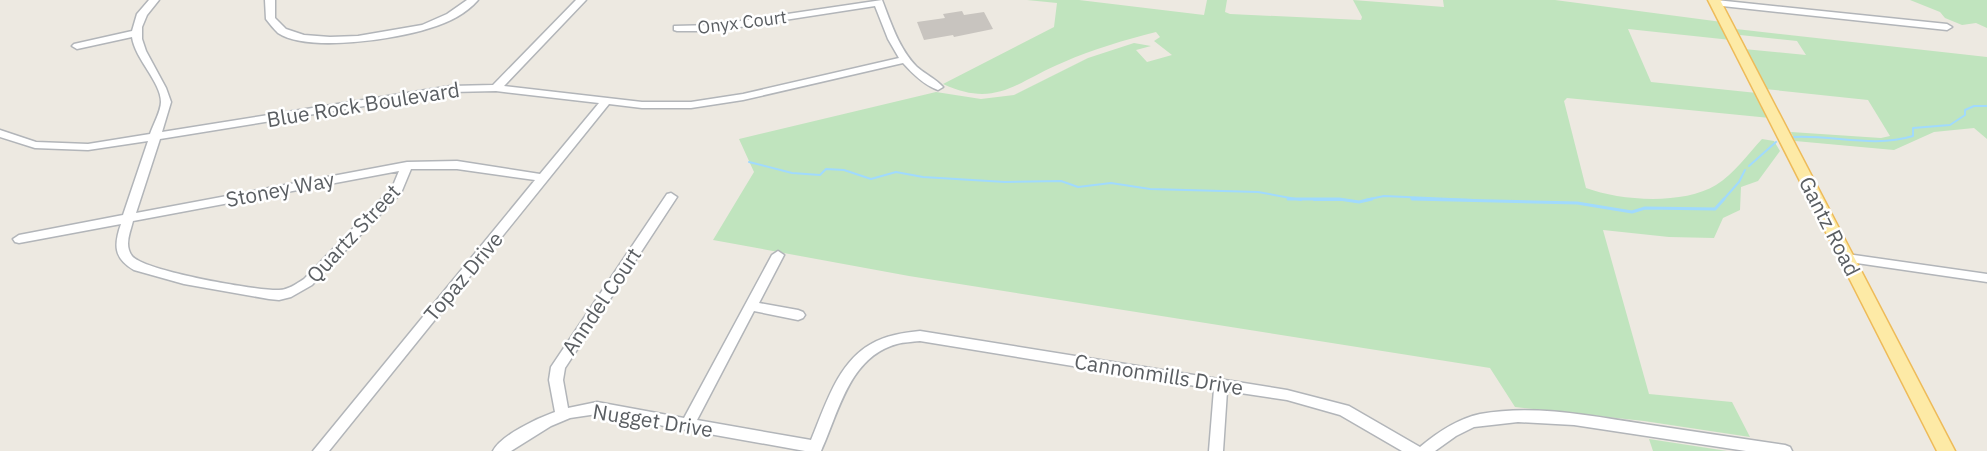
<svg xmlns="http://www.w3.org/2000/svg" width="1987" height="451" viewBox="0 0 1987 451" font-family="'IBM Plex Sans',sans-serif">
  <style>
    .green { fill: #c0e4be }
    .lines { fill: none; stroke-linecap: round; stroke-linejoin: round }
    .stream-far1 { stroke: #a1dafd; stroke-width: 2 }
    .stream { stroke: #a1dafd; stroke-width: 3 }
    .building { fill: #c8c4bf }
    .minor-casing { stroke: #b2b5b9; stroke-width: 3 }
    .major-casing { stroke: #eebb59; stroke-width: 3 }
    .minor { fill: #fff; fill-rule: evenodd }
    .major { fill: #fdeaa6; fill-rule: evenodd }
    .labels { text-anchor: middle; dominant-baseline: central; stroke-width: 5; stroke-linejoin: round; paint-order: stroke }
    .far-street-label { font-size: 18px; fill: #5a5e62; stroke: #fff }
    .street-label { font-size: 21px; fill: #5a5e62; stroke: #fff }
  </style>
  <rect width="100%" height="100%" fill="#ede9e1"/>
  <path class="green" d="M1027,0H1079L1204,15L1207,0H1227L1225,12L1230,14L1361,20L1362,17L1353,0L1444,7L1443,0H1555L1722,22L1731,40L1628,29L1651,82L1757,93L1770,118L1567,98L1564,101L1586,188C1621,201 1683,205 1716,185C1734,174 1748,154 1762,139L1774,141L1780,151L1758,181L1741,187L1740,210L1723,218L1714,238L1669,237L1603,230L1649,394L1732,402L1750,437L1644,421L1515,407L1490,368L909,276L713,240L754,172L739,139L936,92L981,99L1014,95L1088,58L1134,43L1151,46L1136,50L1147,62L1172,55L1154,41L1160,37L1156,32C1125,40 1093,49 1064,62C1017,81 997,109 943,84L1054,27L1057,3Z
    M1910,0H1987V28L1976,23L1962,25L1945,18L1940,12Z
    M1736,29L1987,57V139L1974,128L1934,132L1894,150L1795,141L1791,132L1881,138L1890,136L1868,100L1765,89L1744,49L1806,55L1797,41L1740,35Z
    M1649,439L1727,451H1653Z"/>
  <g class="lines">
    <path class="stream-far1" d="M1794,137C1835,135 1873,148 1913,136V128L1950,125L1965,115V110L1974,106H1987
      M749,162L792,173L820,175L826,169L844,170L871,179L896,172L923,177L1005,182L1061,181L1078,187L1111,183L1150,189L1258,192L1301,200
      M1749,166L1776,142
      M1314,200H1349
      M1365,200L1384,196L1473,200
      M1723,200L1739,182L1745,170"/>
    <path class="stream" d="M1288,199H1339L1359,202L1372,199
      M1412,199L1577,203L1632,212L1645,208L1715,209L1724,199"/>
  </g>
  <path class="building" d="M962,11L964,15L984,12L993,29L954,37L953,35L924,40L917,22L945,18L943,14Z"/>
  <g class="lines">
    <g class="minor-casing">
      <path id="minor" d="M149,0H159L147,15L142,27V39L146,51L166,88L171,102L162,132L451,86L493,85L576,0H586L504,86L642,102H691L743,94L899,58L888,39L875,6L714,31H677L674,30V26L714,25L882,0C891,23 899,49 917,67C925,74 936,79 943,87L938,90C924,85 913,74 903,63L743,100L691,108H642L609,104L329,451H313L535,180L457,169H411L401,193L312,285L291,297L279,300L269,299L184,284L134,270C113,258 114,244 121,224L19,243L15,242L13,239L19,235L123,215L148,141L88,150L35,148L0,137V130L36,142L88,144L150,134C153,125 161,111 161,102C161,82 135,59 132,37L77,49L72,46L74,44L132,31L137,14ZM496,91L599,103L540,174L457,161L407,162L136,213L160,139L451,92ZM399,171L392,188L304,279C296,284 288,290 279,290C257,291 144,271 132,256C124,245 130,233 133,221Z
        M265,0H275V18L286,29L304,35L330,37L358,36L422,25L447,14L467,0H478C466,14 447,23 430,28C397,39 308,53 278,33C274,29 269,23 266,19Z
        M1716,0L1947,24L1952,27L1947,30L1713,5L1711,3Z
        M671,193L677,197L565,368L563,380L568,408L597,402L684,418L772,255L778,251L784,255L759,303L798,310L803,312L805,315L803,318L798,320L754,311L697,420L811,440C825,407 837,363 871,344C886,335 903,333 920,331L1287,390L1349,406L1420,447C1438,432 1457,419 1480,414C1534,404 1591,416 1644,424C1691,431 1738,438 1785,445L1790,447L1792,451H1746L1574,425L1518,422L1474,427L1456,436L1435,451H1402L1340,415L1287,400L1227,391L1223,451H1209L1214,389L920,341C912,342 904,342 897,344C849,357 839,412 821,451H805L597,414L570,418L551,426L511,451H493C501,435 538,418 555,412L549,380L551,367L667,194Z
        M1847,254L1987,274V282L1843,261L1841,258Z"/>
    </g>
    <g class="major-casing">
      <path id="major" d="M1708,0H1720L1955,451H1937Z"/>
    </g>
    <use href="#minor" class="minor"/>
    <use href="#major" class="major"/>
  </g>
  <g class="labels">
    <g class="far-street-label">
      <text transform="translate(742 22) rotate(-7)">Onyx Court</text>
    </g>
    <g class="street-label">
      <text transform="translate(363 104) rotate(-9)">Blue Rock Boulevard</text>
      <text transform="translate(280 189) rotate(-11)">Stoney Way</text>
      <text transform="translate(1830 226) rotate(63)">Gantz Road</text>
      <text transform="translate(353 233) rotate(-47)">Quartz Street</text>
      <text transform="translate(463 276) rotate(-50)">Topaz Drive</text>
      <text transform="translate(601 301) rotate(-56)">Anndel Court</text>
      <text transform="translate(1159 374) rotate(9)">Cannonmills Drive</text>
      <text transform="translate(653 420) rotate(9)">Nugget Drive</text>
    </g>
  </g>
</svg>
